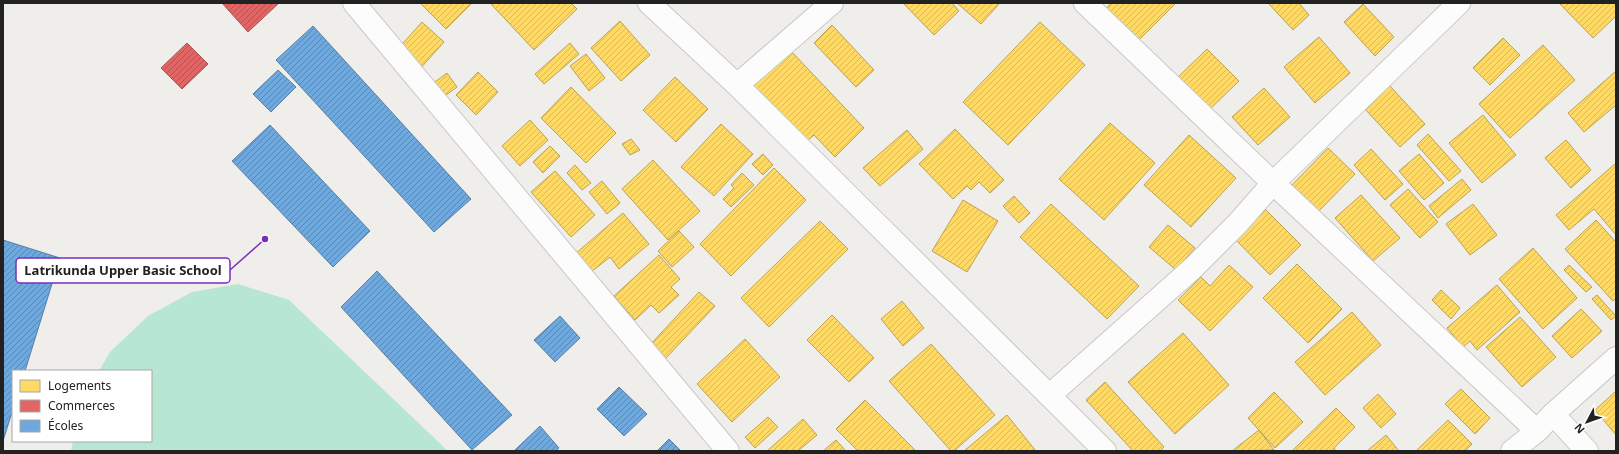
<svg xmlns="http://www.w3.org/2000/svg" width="1619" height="454" viewBox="0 0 1619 454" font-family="'Noto Sans',sans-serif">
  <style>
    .pitch { fill: #b7e6d2 }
    .homes { fill: url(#homes-hatch); stroke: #bda252 }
    .shops { fill: url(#shops-hatch); stroke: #a75252 }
    .schools { fill: url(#schools-hatch); stroke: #5880a4 }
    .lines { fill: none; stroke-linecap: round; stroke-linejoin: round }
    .street-casing { stroke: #c9c8c7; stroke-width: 24 }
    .street { stroke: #fdfcfc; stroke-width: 22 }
    .leader { fill: none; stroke: #7b2cbf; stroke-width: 1.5 }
    .callout-dot { fill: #7b2cbf; stroke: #fff; stroke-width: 1.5 }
    .callout { fill: #fff; stroke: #7b2cbf; stroke-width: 1.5 }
    .callout-label { font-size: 13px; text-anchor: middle; font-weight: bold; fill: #222 }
  </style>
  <defs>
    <pattern id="homes-hatch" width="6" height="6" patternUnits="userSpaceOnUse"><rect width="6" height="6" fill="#ffd966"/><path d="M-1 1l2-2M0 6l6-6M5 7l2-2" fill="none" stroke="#daba58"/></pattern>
    <pattern id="shops-hatch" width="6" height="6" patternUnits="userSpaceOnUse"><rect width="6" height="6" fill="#e06666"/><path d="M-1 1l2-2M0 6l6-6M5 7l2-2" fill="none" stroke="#b55454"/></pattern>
    <pattern id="schools-hatch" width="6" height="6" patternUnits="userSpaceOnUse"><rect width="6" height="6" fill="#6fa8dc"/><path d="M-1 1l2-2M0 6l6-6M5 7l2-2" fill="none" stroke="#5b88b2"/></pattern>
  </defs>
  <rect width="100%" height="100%" fill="#f0eeeb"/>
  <path class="pitch" d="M238,284L289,300L448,451H71L73,441H151V371H99L110,352L148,316L192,292Z"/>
  <path class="homes" d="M420,3H472L446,29Z
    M490,3H571L577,9L534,50Z
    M903,3H952L959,11L934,35Z
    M957,3H1000L981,24Z
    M1111,3H1176L1137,42L1105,10Z
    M1268,3H1299L1309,15L1293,30Z
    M1559,3H1616V16L1593,38Z
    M1363,4L1394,37L1375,56L1344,22Z
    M620,21L650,55L621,81L591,48Z
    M422,22L444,42L418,71L396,51Z
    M1040,22L1085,65L1008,145L963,102Z
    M832,25L874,70L856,87L814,43Z
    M1319,37L1350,73L1315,103L1284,67Z
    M1503,38L1520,55L1490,85L1473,68Z
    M570,43L579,54L544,84L535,74Z
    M1543,45L1575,80L1510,138L1479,104Z
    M1207,49L1239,81L1209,110L1177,78Z
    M790,50L864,128L835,157L814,135L807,141L753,85Z
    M586,54L605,78L589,91L570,66Z
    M1616,71V105L1584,132L1568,113Z
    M478,72L498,92L476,115L456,95Z
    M447,73L457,87L438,101L428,87Z
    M675,77L708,109L676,142L643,110Z
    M1389,85L1425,124L1400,147L1364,108Z
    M571,87L616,133L586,163L541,118Z
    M1264,88L1290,117L1258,145L1232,117Z
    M1483,115L1516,155L1482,183L1449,143Z
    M530,120L548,140L520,166L502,146Z
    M1110,123L1155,163L1104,220L1059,179Z
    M721,124L753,154L714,196L681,167Z
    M955,129L1004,180L990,193L979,182L971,190L967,186L953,199L919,164Z
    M907,130L923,149L880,186L863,168Z
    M1428,134L1461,171L1449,181L1417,145Z
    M1189,135L1236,178L1191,227L1144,185Z
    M631,139L640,150L630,155L622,144Z
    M1566,140L1591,170L1571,188L1545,158Z
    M550,146L560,156L543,173L533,162Z
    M1328,148L1355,174L1315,215L1288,189Z
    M1371,149L1403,184L1385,200L1354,165Z
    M763,154L773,165L763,175L752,164Z
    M1419,154L1444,183L1424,200L1399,171Z
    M653,160L700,211L668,240L622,189Z
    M1616,163V235L1594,209L1569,230L1556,215Z
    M575,165L591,183L582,190L567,173Z
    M774,168L806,200L731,276L700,244Z
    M555,171L595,215L571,237L531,192Z
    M742,173L754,185L731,207L723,199L734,188L731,185Z
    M1462,179L1471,190L1438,218L1429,206Z
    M602,181L620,203L607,214L589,192Z
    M1408,189L1438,222L1420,238L1390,205Z
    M1361,195L1400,238L1373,261L1335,218Z
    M1014,196L1030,213L1019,223L1003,206Z
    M963,200L998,221L967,272L932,251Z
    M1051,204L1139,286L1107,319L1020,237Z
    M1473,204L1497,235L1470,255L1446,224Z
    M1265,209L1301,245L1270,275L1235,239Z
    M623,213L649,244L619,269L610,257L591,272L575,254Z
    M1596,220L1616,242V298L1613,301L1565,249Z
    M820,221L848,249L769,327L741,298Z
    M1168,225L1195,248L1176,270L1149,247Z
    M679,231L694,247L672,267L658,251Z
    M1533,248L1577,298L1543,329L1499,279Z
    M659,255L680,279L671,287L679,295L659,313L651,305L635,320L614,296Z
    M1297,264L1342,309L1308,343L1263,298Z
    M1229,265L1253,287L1210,331L1178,300L1201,277L1210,286Z
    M1569,265L1592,287L1586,292L1564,270Z
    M1497,285L1520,312L1477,350L1470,341L1463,347L1447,328Z
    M1441,290L1460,308L1451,319L1432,300Z
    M699,292L715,306L665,359L650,345Z
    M1597,295L1616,316L1611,320L1592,299Z
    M902,301L924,328L903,346L881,319Z
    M1581,309L1602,331L1572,358L1552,336Z
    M1352,312L1381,345L1325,395L1295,362Z
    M832,315L874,358L849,382L807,340Z
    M1520,317L1556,357L1522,387L1486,347Z
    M1183,333L1229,385L1175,434L1128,382Z
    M745,339L780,377L732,422L697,384Z
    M931,344L995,415L954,451H951L889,381Z
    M1105,382L1164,447L1160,451H1133L1086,400Z
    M1461,389L1490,418L1475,434L1445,404Z
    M1616,391V435L1595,410Z
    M1274,392L1303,422L1275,448L1248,418Z
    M1378,394L1396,414L1381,428L1363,408Z
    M865,400L916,451H858L836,429Z
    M1336,408L1355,427L1334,448L1336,451H1292Z
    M1007,415L1036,451H964Z
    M768,417L778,427L755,448L745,437Z
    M803,419L817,435L798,451H767Z
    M1448,420L1472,444L1465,451H1416Z
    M1259,430L1274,450L1232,451Z
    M1386,435L1399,451H1367Z
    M836,440L846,451H823Z"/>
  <path class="shops" d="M222,3H279L248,32Z
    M187,43L208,64L182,89L161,68Z"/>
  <path class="schools" d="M313,26L471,199L434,232L276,60Z
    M278,70L296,87L271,112L253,94Z
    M270,125L370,231L333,267L232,161Z
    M3,240L60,258L25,371H13V409L3,441Z
    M377,271L512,415L472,450L341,307Z
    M560,316L580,338L555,362L534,340Z
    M619,387L647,414L624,436L597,409Z
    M540,426L559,448L556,451H514Z
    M669,439L681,451H657Z"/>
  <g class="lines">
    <g class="street-casing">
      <path id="street" d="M354,3L728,451
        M649,3L737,85L1105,451
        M1085,3L1273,183L1537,431
        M737,85L832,3
        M1050,395L1193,268L1238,223L1273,183L1459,3
        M1553,414L1587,451
        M1512,451L1537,431L1553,414L1616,358"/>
    </g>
    <use href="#street" class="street"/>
  </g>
  <path class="leader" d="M265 239L230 270"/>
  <circle class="callout-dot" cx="265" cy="239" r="4"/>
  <rect class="callout" x="16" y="258" width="214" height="25" rx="4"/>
  <g class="callout-label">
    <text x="123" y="275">Latrikunda Upper Basic School</text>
  </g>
  <rect width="1619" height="454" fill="none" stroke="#222222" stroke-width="8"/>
  <rect x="12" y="370" width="140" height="72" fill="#ffffff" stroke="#a7a7a7"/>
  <rect x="20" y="380" width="20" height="12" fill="#ffd966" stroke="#a7a7a7"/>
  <text x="48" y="390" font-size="12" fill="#222222">Logements</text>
  <rect x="20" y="400" width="20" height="12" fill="#e06666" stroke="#a7a7a7"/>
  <text x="48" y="410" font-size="12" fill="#222222">Commerces</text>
  <rect x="20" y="420" width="20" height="12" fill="#6fa8dc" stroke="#a7a7a7"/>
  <text x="48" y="430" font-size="12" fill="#222222">Écoles</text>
  <g transform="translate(1587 422) rotate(229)" stroke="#ffffff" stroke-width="3" paint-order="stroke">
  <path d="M0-3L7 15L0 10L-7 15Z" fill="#222222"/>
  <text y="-6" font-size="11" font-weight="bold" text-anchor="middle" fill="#222222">N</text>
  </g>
</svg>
